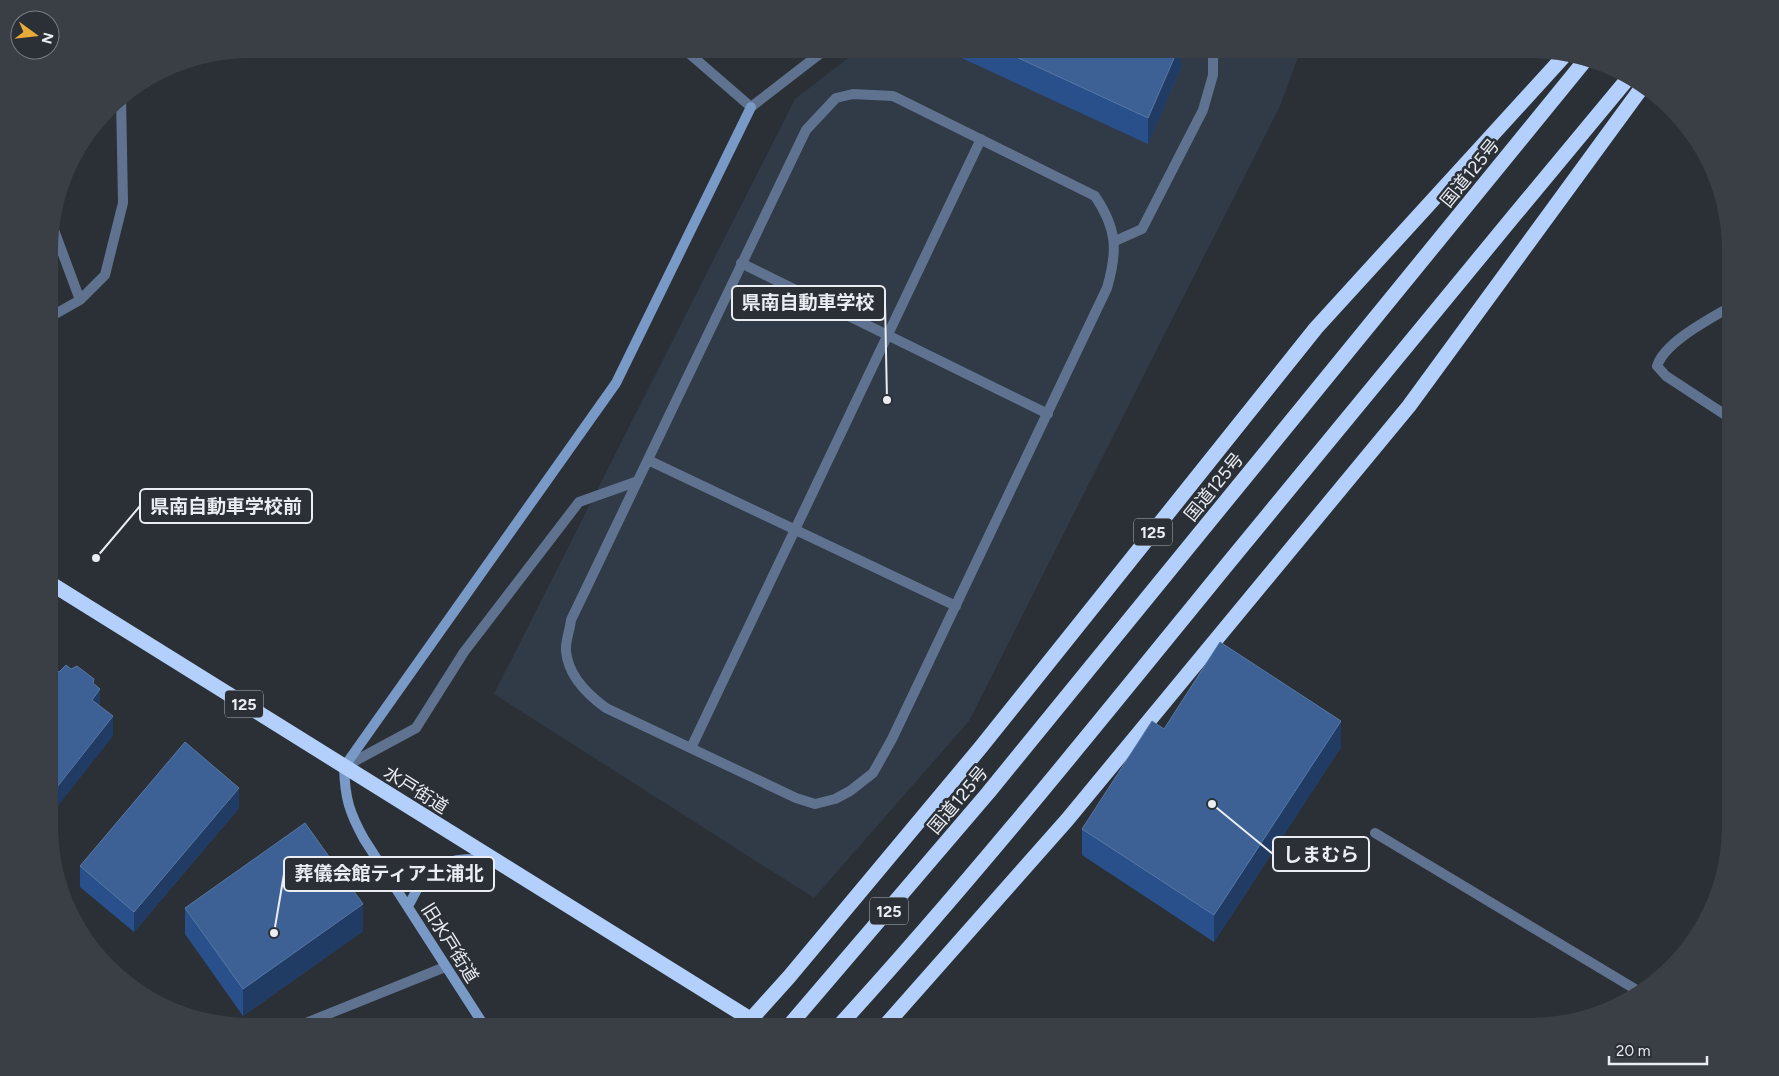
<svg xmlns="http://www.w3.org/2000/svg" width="1779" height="1076" viewBox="0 0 1779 1076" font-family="Figtree,'Noto Sans JP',sans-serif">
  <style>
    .built { fill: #313a47 }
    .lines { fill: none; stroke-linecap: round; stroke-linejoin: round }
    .lane { stroke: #5f7390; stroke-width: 10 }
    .street { stroke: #5f7390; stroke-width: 10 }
    .secondary { stroke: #7999c7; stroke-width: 10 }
    .highway { stroke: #b2d0fb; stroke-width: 15 }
    .wall { fill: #29508a }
    .shaded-wall { fill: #213c64 }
    .building { fill: #3d6195; stroke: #5877a4 }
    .labels { text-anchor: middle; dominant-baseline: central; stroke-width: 5; stroke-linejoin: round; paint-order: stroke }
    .shield { fill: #2b3037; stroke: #b1b4ba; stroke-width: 1 }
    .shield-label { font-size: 16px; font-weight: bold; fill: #eaedf2 }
    .street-label { font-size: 18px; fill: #eaedf2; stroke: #2b3037 }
    .leader { fill: none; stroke: #eaedf2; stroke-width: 2 }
    .callout-dot { fill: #eaedf2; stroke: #2b3037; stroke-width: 2 }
    .callout { fill: #2b3037; stroke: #eaedf2; stroke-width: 2 }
    .callout-label { font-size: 19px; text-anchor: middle; font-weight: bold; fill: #eaedf2 }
  </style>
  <rect width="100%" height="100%" fill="#2b3037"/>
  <path class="built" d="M860,49H1301L1280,106L969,721L814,898L494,694L795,99Z"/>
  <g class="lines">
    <path class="lane" d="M853,94L893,96L1095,196C1117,229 1118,250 1107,288L892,739L873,773L850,791L835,799L815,804L796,798L606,708C588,695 568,675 566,651C565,642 570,630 571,620L806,130L836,98Z
      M1115,241L1142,229L1203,110L1213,75V49
      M741,263L1048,414
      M648,460L956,606
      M691,748L981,139
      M344,767L416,728L464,652L579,502L638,481"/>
    <path class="street" d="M684,49L751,107L826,49
      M51,222L80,300
      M1730,307C1708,320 1665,342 1657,366L1666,376L1730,418
      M50,317L80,300L105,275L123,203L121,96
      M1375,833L1640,992
      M296,1027L445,967"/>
    <path class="secondary" d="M408,906C414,897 419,883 426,875C444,858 468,858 491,859
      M485,1027L364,839C349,812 345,798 344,767L616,383L751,107"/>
    <path class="highway" d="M50,583L763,1027
      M744,1027L789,977L981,747L1316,328L1566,54
      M788,1027L988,793L1587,58
      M838,1027C975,877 1102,718 1230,561C1363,398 1496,237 1630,76
      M884,1027L1067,820L1409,406L1643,86"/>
  </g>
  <path class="wall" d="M942,49H1181V68L1148,144Z
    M1164,729L1341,747L1214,942L1082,855V829Z
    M239,808L134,932L80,887V866Z
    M185,908L363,931L243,1016L185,934Z"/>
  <path class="shaded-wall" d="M1178,49H1181V68L1148,144V118Z
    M94,679V697L100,689V710L92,720L93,683Z
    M113,716V736L50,816V796Z
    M1341,721V747L1214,942V915Z
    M239,788V808L134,932V912Z
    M363,904V931L243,1016V989Z"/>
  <path class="building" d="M999,49H1178L1148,118Z
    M1220,642L1341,721L1214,915L1082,829L1152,721L1164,729Z
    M66,665L71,669L77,666L94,679L93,683L100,689L92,700L113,716L50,796V666L59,672Z
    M185,742L239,788L134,912L80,866Z
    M305,823L363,904L243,989L185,908Z"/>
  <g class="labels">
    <g class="shield">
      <rect x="1134" y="518.5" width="38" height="27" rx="4"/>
      <rect x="225" y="690.5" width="38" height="27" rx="4"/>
      <rect x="870" y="897.5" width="38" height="27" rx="4"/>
    </g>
    <g class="shield-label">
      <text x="1153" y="532">125</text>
      <text x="244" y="704">125</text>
      <text x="889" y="911">125</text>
    </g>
    <g class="street-label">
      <text transform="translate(1470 173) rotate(-51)">国道125号</text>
      <text transform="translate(1214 487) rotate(-51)">国道125号</text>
      <text transform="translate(416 790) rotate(32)">水戸街道</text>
      <text transform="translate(958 800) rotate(-50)">国道125号</text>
      <text transform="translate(450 943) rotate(58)">旧水戸街道</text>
    </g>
  </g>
  <path d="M0 0H1779V1076H0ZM250 58H1530A192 192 0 0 1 1722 250V826A192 192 0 0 1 1530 1018H250A192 192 0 0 1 58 826V250A192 192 0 0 1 250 58Z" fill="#3a3f46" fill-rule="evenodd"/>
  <path class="leader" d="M887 400L885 303M96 558L140 506M1212 804L1273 854M274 933L284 874"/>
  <g class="callout-dot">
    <circle cx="887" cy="400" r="5"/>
    <circle cx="96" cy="558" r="5"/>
    <circle cx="1212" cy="804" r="5"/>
    <circle cx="274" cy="933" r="5"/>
  </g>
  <g class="callout">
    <rect x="732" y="286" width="153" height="34" rx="5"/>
    <rect x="140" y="489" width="172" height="34" rx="5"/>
    <rect x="1273" y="837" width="96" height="34" rx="5"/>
    <rect x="284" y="857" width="210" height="34" rx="5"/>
  </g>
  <g class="callout-label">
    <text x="808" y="309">県南自動車学校</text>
    <text x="226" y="513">県南自動車学校前</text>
    <text x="1321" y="861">しまむら</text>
    <text x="389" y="880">葬儀会館ティア土浦北</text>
  </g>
  <g transform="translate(35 35) rotate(105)"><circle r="24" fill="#2b3037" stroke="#777c82"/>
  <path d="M0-4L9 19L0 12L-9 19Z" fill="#e9ab38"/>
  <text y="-8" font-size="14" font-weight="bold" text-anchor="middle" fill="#eaedf2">N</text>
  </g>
  <path d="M1609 1056v8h98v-8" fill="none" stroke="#eaedf2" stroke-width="2.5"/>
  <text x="1616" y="1056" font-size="15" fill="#eaedf2" stroke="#2b3037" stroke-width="4" paint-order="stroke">20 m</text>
</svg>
